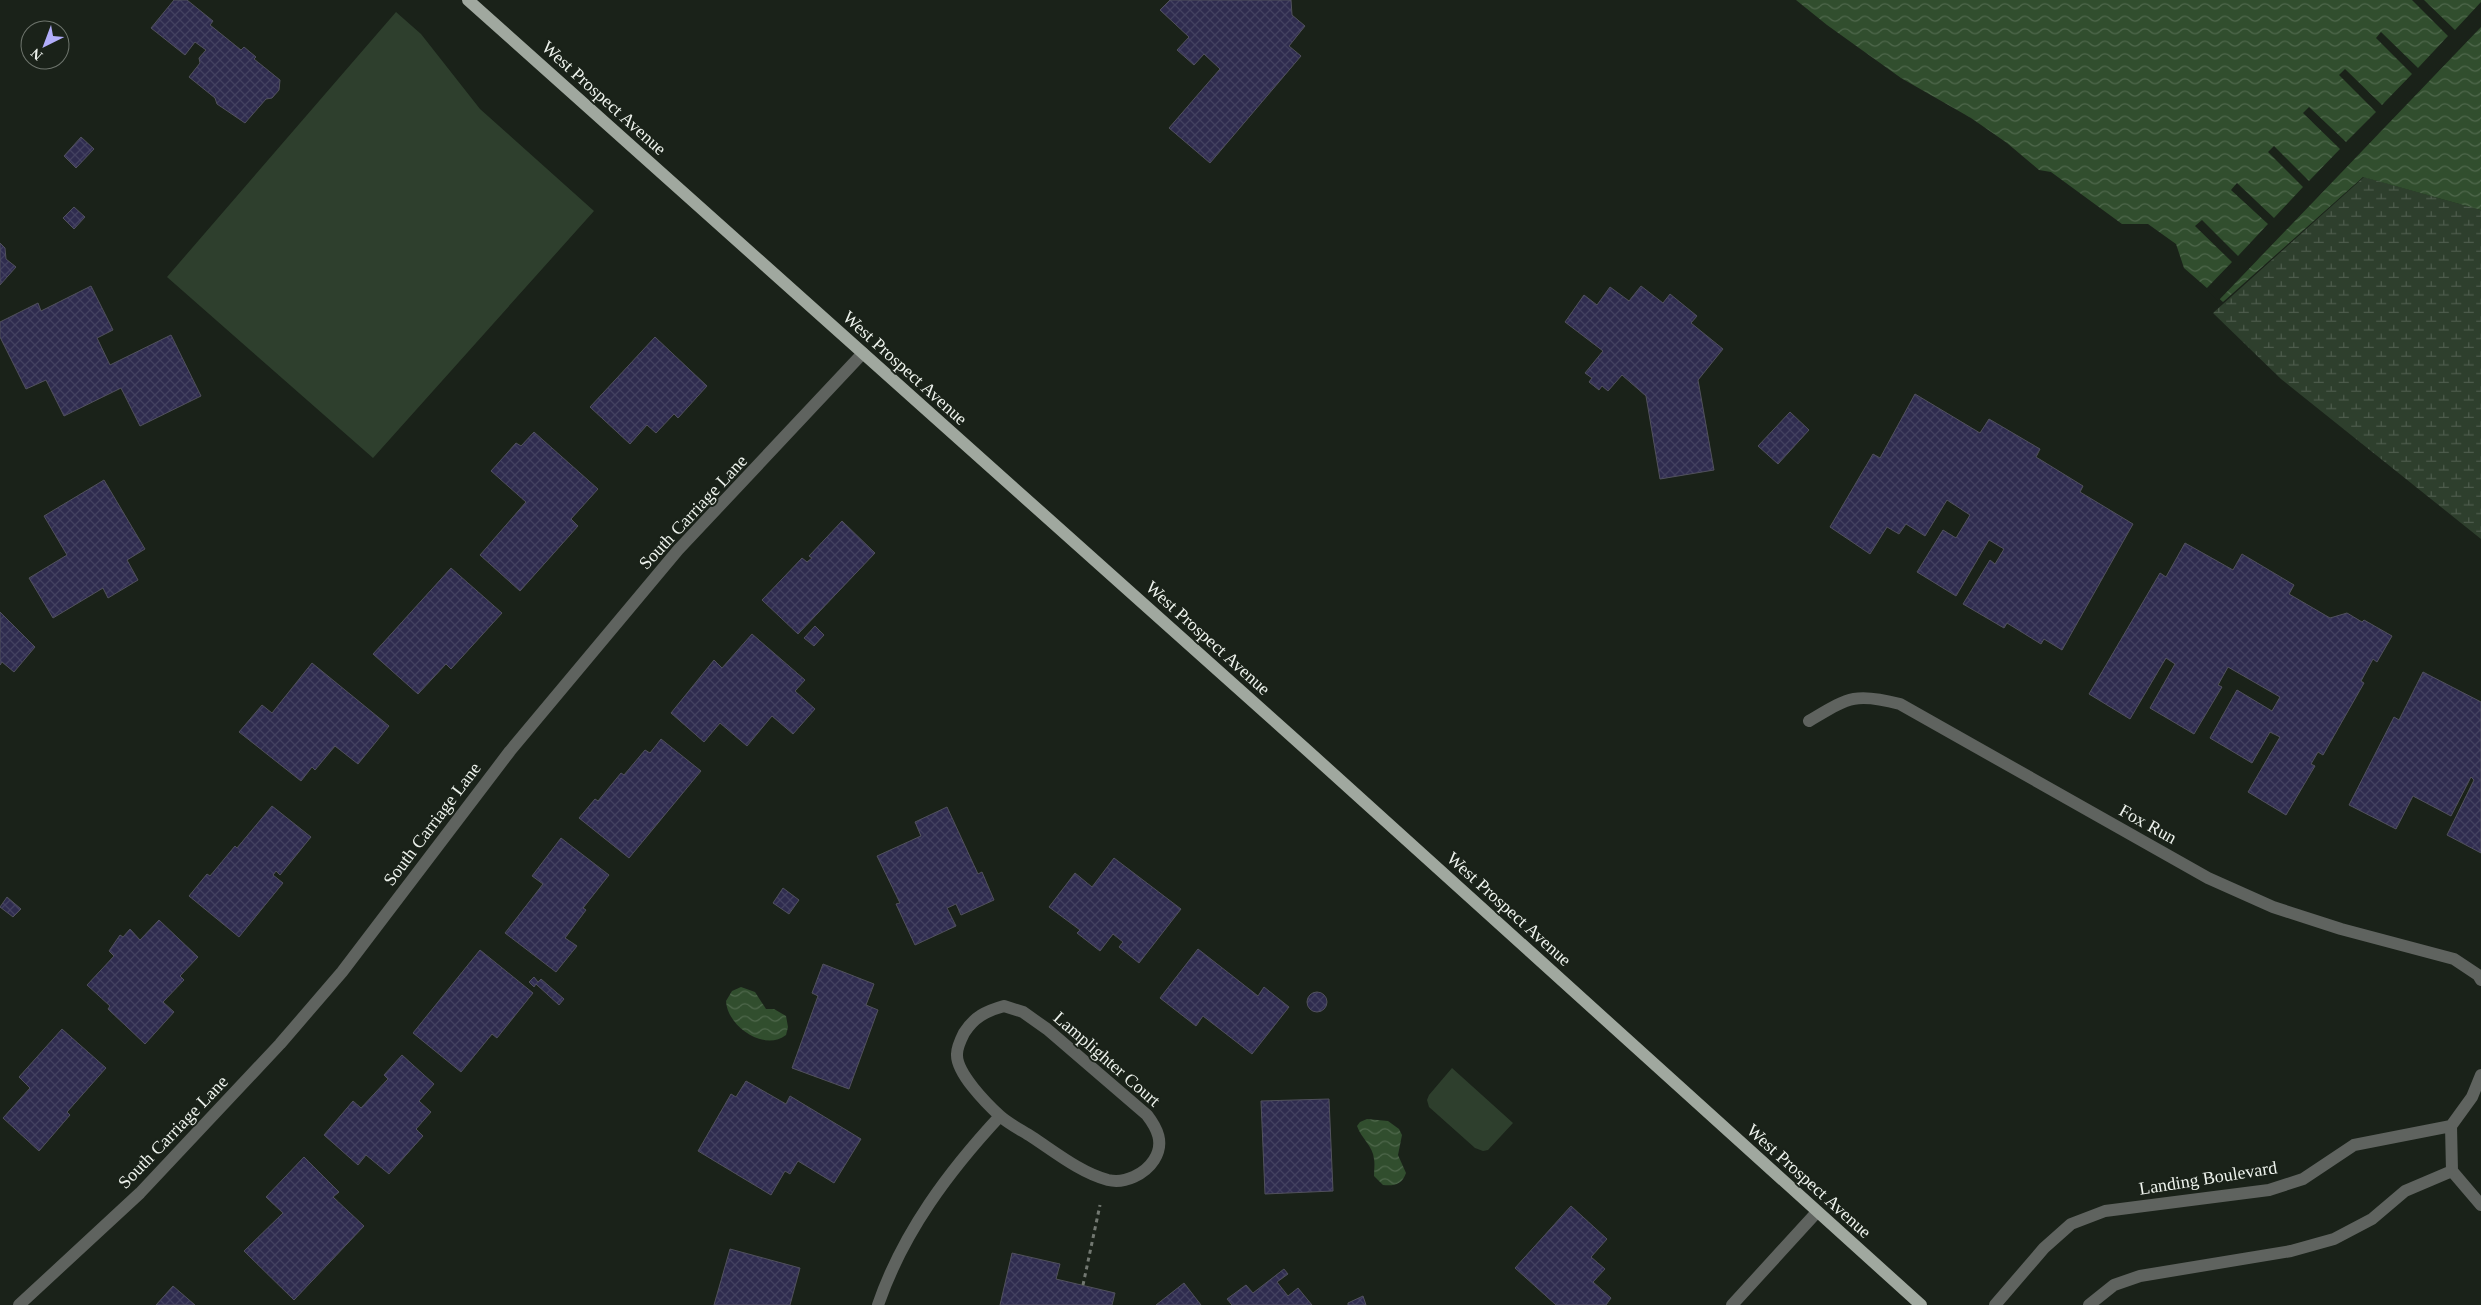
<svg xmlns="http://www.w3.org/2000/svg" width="2481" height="1305" viewBox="0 0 2481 1305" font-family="Georgia,serif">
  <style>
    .grass { fill: #2e3f2d }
    .wetland { fill: url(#wetland-marsh) }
    .water { fill: url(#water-waves) }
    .pier { fill: #1a2219 }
    .building { fill: url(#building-cross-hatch); stroke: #51515d }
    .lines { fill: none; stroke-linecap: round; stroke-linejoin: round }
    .path { stroke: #727871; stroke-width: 3; stroke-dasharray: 4 4; stroke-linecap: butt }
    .minor { stroke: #5f635f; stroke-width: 12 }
    .major { stroke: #a0a89f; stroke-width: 12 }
    .labels { text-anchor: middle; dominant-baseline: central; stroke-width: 4; stroke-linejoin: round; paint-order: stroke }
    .street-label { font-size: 18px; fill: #edf2ec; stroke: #1a2219 }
  </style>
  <defs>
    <pattern id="wetland-marsh" width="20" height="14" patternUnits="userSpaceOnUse" patternTransform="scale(1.25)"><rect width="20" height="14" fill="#2e3f2d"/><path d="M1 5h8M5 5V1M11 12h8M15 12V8" fill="none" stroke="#4d5b4c"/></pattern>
    <pattern id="water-waves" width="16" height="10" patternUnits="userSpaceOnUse" patternTransform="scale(1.25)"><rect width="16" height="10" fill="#314e2e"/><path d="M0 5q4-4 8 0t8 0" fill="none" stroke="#4f684c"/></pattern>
    <pattern id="building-cross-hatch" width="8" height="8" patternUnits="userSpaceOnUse" patternTransform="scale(1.25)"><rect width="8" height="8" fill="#2f2c4f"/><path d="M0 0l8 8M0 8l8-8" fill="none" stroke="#434160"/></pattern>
  </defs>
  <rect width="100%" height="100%" fill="#1a2219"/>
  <path class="grass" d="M396,12L421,34L480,109L594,211L373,458L167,277Z
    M1452,1068L1513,1123L1488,1150L1483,1151L1475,1148L1429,1107L1427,1100L1429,1095Z"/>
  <path class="wetland" d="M2364,177L2481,210V539L2281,379L2213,313Z"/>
  <path class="water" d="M1796,0H2481V210L2363,177L2223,302L2184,268L2176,244L2148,224H2122L2051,172L2039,170L2007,143L1971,118L1901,78L1827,25Z
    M741,987L755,992L766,1009H774L786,1016L788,1027L786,1035C764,1052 727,1026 726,1001L732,991Z
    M1367,1119L1388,1121L1399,1129L1402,1135L1398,1155L1406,1173C1402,1185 1394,1186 1383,1185L1374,1176C1374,1171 1375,1164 1374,1159C1373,1146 1361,1138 1357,1126L1360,1122Z"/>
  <path class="pier" d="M2412,0H2424L2455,30L2481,2V27L2218,301L2206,289L2232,262L2195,226L2202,220L2238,256L2268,224L2231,190L2237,183L2274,218L2303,187L2268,152L2274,146L2309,181L2340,149L2303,113L2309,107L2346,142L2376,112L2339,75L2345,69L2382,105L2412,74L2376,38L2381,32L2418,68L2448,36Z"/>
  <path class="building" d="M174,0H187L213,21L210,25L241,50L244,47L256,57L254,59L280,80L279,90L272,98L266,99L245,123L217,104L215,98L189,77L200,63L199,58L206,50L195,42L185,55L151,28Z
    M1170,0H1291L1292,15L1305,26L1289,46L1301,56L1210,163L1169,128L1220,69L1204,54L1194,65L1177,50L1189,37L1160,10Z
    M81,137L94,149L76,168L64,156Z
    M74,207L85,217L74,229L63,218Z
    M0,243L5,248L6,259L16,267L0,285Z
    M91,286L113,330L97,338L110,365L171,335L201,396L140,426L121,388L64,416L46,380L26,389L0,337V322L38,303L41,311Z
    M1641,286L1663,303L1670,294L1697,316L1691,323L1723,349L1698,380L1714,470L1660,479L1646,396L1622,375L1608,391L1602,386L1599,390L1589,382L1592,378L1585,373L1603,351L1565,322L1584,295L1597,305L1610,287L1629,301Z
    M655,337L707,386L678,418L674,414L656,433L647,425L630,444L590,407Z
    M1915,394L1980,433L1989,419L2040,449L2036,457L2083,486L2080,492L2133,524L2062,650L2044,639L2041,644L2007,623L2004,628L1963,604L1990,560L1995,564L2004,549L1989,540L1956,596L1917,572L1943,530L1956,538L1970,515L1947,500L1925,536L1906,524L1899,534L1887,527L1870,554L1830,527L1873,454L1880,458Z
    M1790,412L1809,430L1778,464L1758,446Z
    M534,432L598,489L571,519L578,526L520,591L480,555L526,502L491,471L516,443L521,446Z
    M104,480L145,549L127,560L138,580L108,598L103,588L53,618L29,578L67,555L44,516Z
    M842,521L875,553L798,634L762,600L802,558L807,562L812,558L809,556Z
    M2185,543L2233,570L2242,554L2294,585L2289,594L2330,618L2347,613L2362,622L2364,620L2392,636L2377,662L2373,659L2361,681L2364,683L2323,755L2318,752L2311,764L2315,766L2286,815L2248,792L2280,737L2270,732L2252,763L2210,738L2237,690L2272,711L2280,697L2228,667L2218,685L2222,687L2194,734L2150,708L2175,664L2166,658L2130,719L2089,694L2160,573L2166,577Z
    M451,568L502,613L451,669L446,664L418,694L373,654Z
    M0,612L35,647L14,672L2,662L0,665Z
    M815,626L824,635L814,646L804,638Z
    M752,634L805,680L795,691L815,709L793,734L772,716L747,746L720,723L704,742L671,713L714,660L722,668Z
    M312,663L389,726L358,764L335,746L315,770L312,767L301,781L239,732L262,705L272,713Z
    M2423,672L2481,702V853L2447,835L2474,780L2471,777L2451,816L2413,796L2396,829L2349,805L2394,717L2399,720Z
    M661,739L701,771L629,858L579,818L595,799L598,801L621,773L624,775L645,750L650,753Z
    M272,806L311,837L280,875L276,871L273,875L283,883L239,937L189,896L207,874L210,876L235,846L237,848Z
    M947,807L978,874L982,872L994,900L961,915L956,904L947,908L956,926L915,945L896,904L900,903L877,856L921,836L915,822Z
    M561,838L609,875L583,908L586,910L565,938L577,946L556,972L505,933L543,884L532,876Z
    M1114,858L1181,909L1139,963L1119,947L1123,942L1113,934L1100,951L1077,933L1080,930L1049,907L1075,873L1092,887Z
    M783,888L799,900L789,914L773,903Z
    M7,897L21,909L13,917L0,907Z
    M159,920L198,957L180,976L184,980L163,1002L174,1012L145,1044L108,1009L110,1006L87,985L114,956L109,951L120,935L123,937L130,929L140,940Z
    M1198,949L1258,996L1264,987L1289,1007L1252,1054L1203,1016L1196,1026L1160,998Z
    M480,950L533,993L497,1038L492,1034L461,1072L413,1033Z
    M823,964L874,984L866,1005L878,1010L849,1089L792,1068L818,996L812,993Z
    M534,977L538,982L541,979L564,999L559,1005L536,984L534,987L529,982Z
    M1307 1002a10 10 0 1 1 20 0a10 10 0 1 1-20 0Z
    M62,1029L106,1068L67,1112L70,1115L39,1151L3,1118L30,1088L19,1077Z
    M402,1055L434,1084L419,1101L431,1112L416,1129L423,1136L389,1174L366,1155L358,1165L324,1135L353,1101L361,1108L388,1079L384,1075Z
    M746,1081L786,1104L790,1096L861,1139L834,1183L798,1161L790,1174L785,1171L771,1195L698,1151L731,1094L736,1097Z
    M1329,1099L1333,1191L1265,1194L1261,1101Z
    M304,1157L339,1192L333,1197L364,1226L294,1300L244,1251L283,1213L266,1197Z
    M1571,1206L1607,1239L1591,1257L1605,1269L1593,1282L1611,1298L1606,1305H1556L1515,1268Z
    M730,1249L800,1268L790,1305H714Z
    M1012,1253L1060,1264L1056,1279L1115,1293L1112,1305H1000Z
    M1284,1269L1288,1274L1277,1282L1288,1296L1298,1288L1312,1305H1232L1227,1299L1246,1285L1253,1293Z
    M1184,1283L1201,1305H1156Z
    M173,1286L195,1305H156Z
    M1363,1296L1366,1305H1348V1303Z"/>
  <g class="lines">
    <path class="path" d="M1083,1285L1100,1205"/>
    <path class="minor" d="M1809,721C1848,698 1854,692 1900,704L2208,878L2273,907L2341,929L2454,959L2478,975L2481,980
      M1004,1006L1023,1012L1047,1029L1147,1115C1157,1128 1165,1143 1154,1160C1145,1174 1125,1184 1108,1180C1081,1173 1055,1152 1032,1137C1021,1130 1009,1124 1000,1116C987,1104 956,1073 957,1054C957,1048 961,1039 964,1033C974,1017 986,1011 1004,1006Z
      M2481,1075L2472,1097L2451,1126L2452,1171L2481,1205
      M19,1305L140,1193L280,1044L342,972L510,751L678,550L863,353
      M878,1305C903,1232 949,1171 1000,1116
      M1732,1305L1817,1212
      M1995,1305L2044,1248L2071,1224L2105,1211L2269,1190L2303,1179L2354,1145L2451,1126
      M2089,1305L2114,1285L2140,1276L2291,1251L2334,1239L2372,1219L2405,1191L2452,1171"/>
    <path class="major" d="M468,0L1308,751L1921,1305"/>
  </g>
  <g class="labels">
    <g class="street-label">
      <text transform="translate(604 98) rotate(42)">West Prospect Avenue</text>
      <text transform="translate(905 368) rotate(42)">West Prospect Avenue</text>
      <text transform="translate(693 512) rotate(-47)">South Carriage Lane</text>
      <text transform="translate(1208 638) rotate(42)">West Prospect Avenue</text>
      <text transform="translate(432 824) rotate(-53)">South Carriage Lane</text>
      <text transform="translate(2148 824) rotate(29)">Fox Run</text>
      <text transform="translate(1509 909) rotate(42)">West Prospect Avenue</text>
      <text transform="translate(1107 1059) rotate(41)">Lamplighter Court</text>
      <text transform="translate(173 1132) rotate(-46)">South Carriage Lane</text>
      <text transform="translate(2208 1178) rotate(-9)">Landing Boulevard</text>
      <text transform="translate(1809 1181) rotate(42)">West Prospect Avenue</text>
    </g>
  </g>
  <g transform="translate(45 45) rotate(222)"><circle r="24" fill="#1a2219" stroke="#6e756d"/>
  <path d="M0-4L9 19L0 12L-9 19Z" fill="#b1adfa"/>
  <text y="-8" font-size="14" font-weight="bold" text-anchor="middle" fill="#edf2ec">N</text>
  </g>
</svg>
